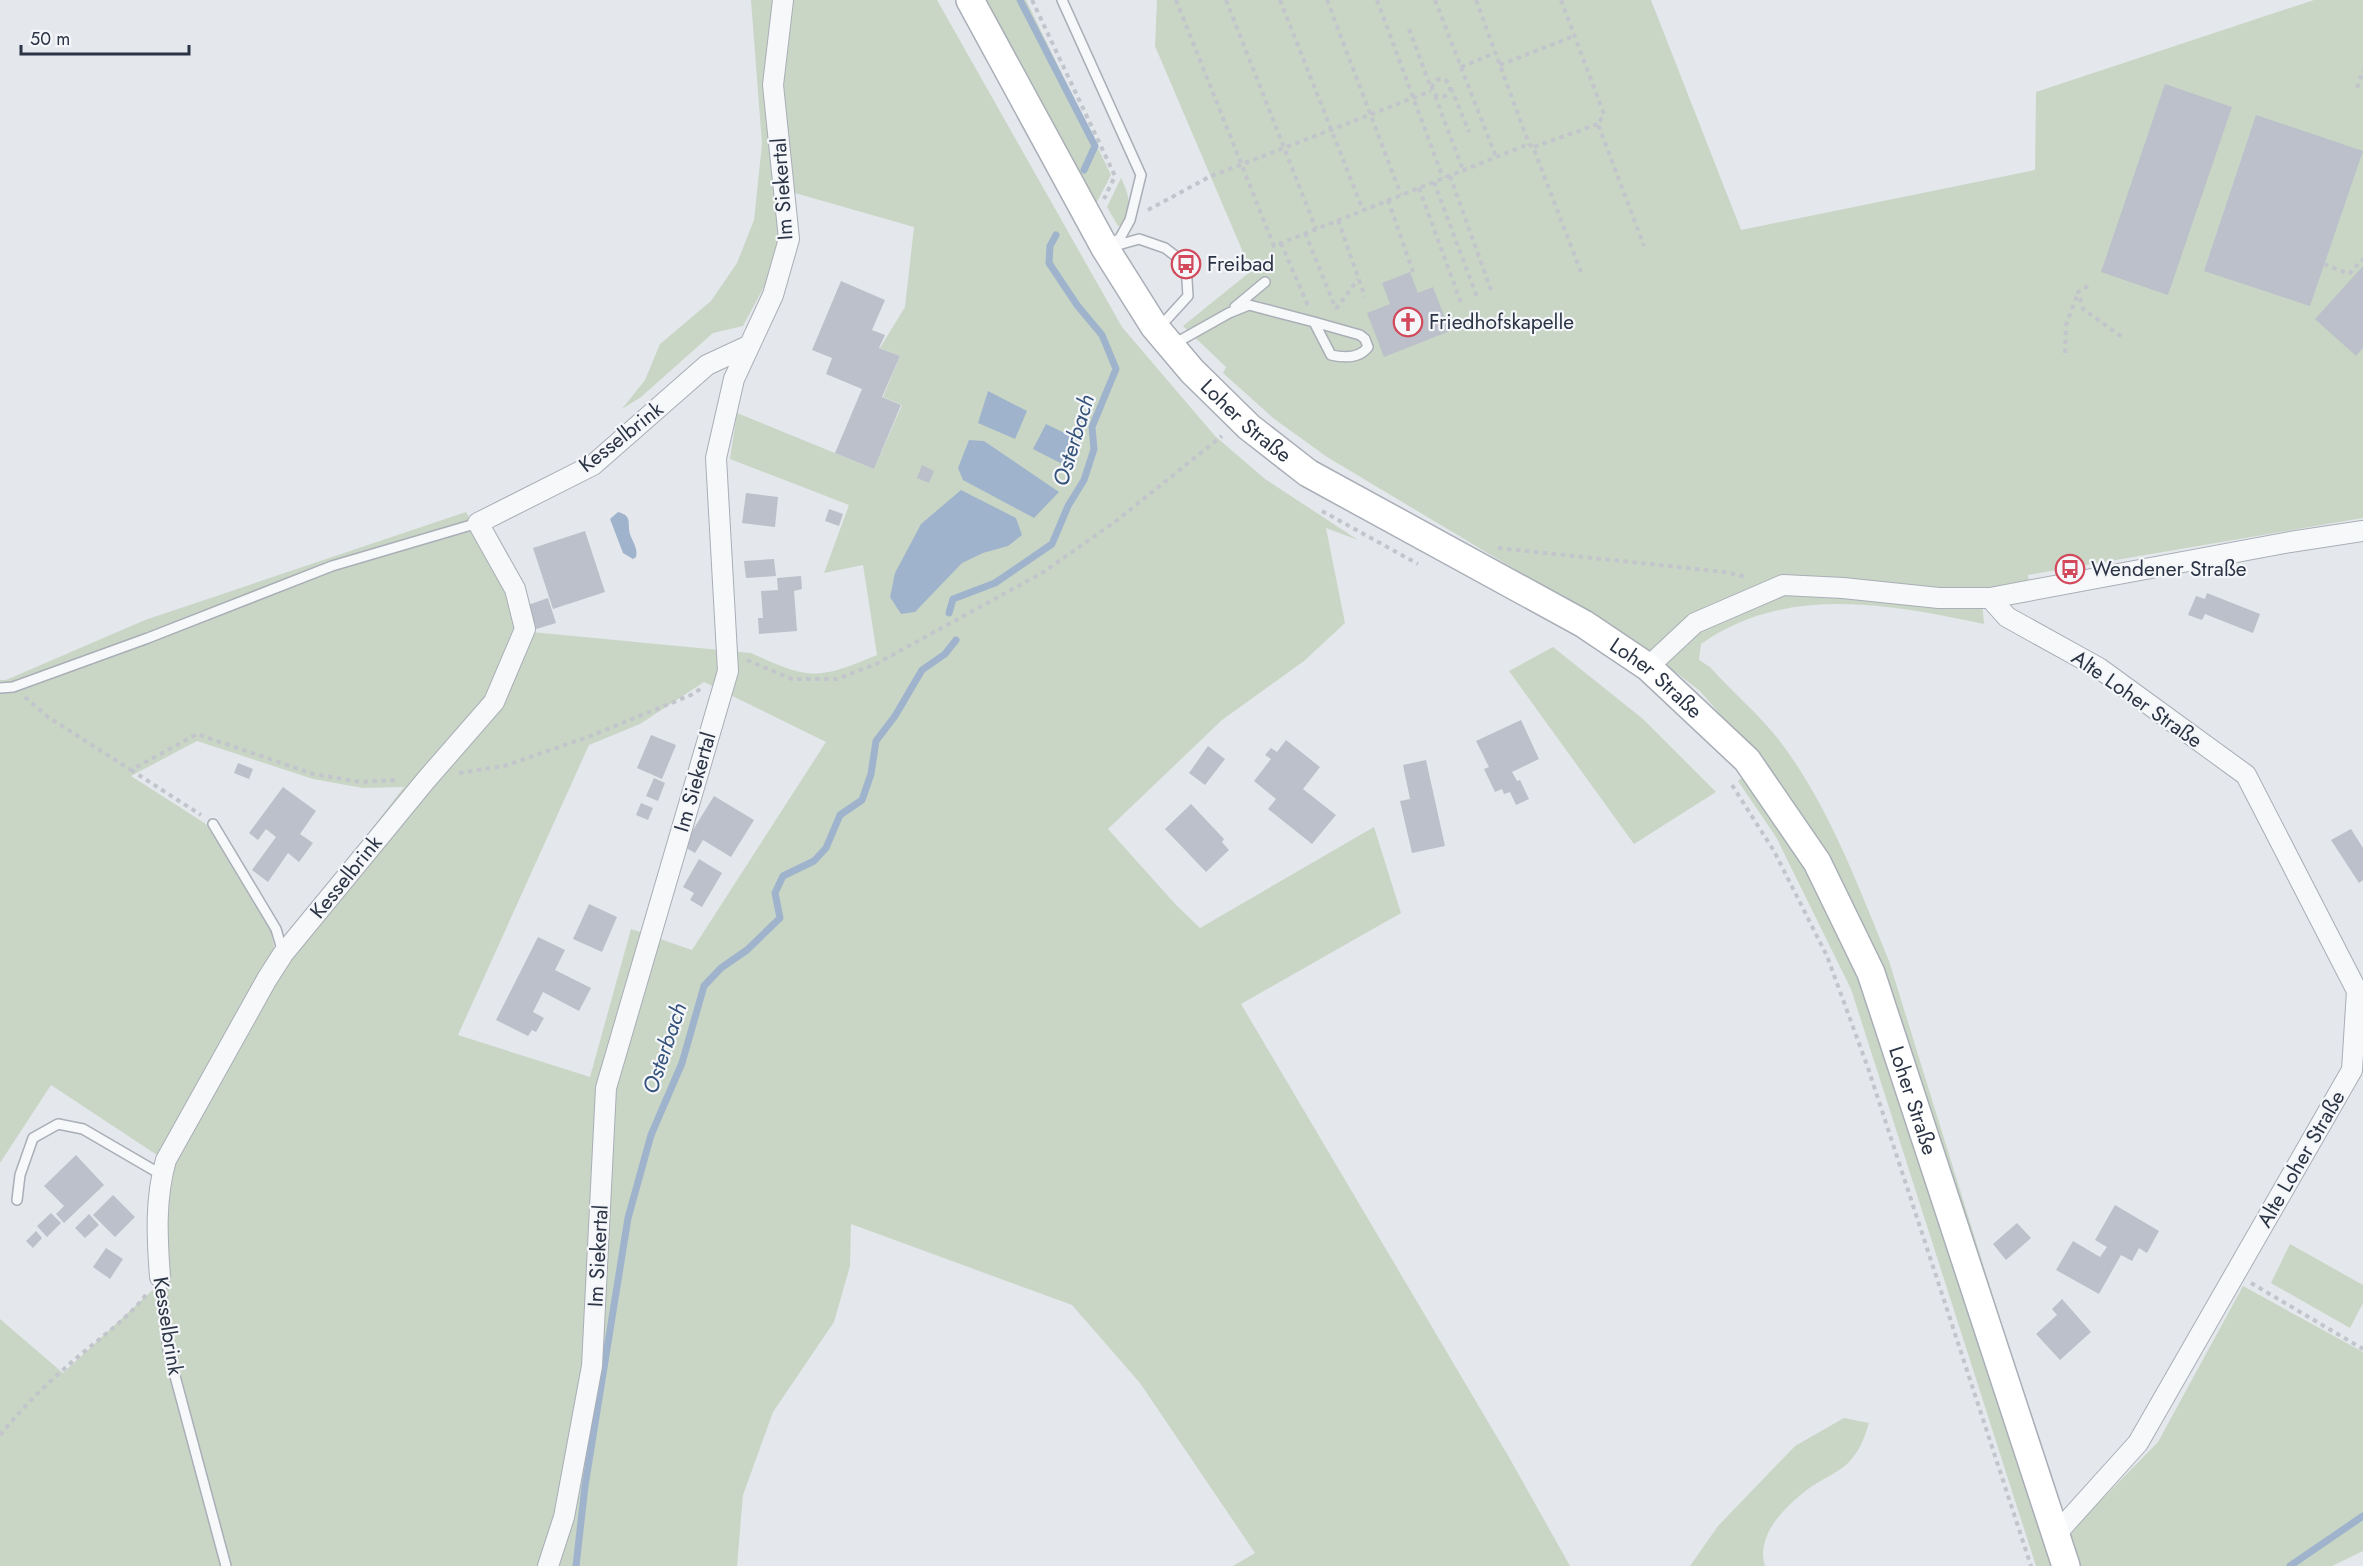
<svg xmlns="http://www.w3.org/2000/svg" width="2363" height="1566" viewBox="0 0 2363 1566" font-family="Jost,sans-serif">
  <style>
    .green { fill: #c9d6c5; fill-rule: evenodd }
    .water { fill: #9fb4cc }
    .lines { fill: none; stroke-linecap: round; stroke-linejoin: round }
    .stream { stroke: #9fb4cc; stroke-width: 7 }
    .building { fill: #bbc0ca }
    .lane-casing { stroke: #a9aeb7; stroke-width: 12 }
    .street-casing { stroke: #a9aeb7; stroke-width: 22 }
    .secondary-casing { stroke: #a9aeb7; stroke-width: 30 }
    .path { stroke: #c2c5cb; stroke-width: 4; stroke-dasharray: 4.5 4.5; stroke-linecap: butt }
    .lane { stroke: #f7f8fa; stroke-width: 9 }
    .street { stroke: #f7f8fa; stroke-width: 20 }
    .secondary { stroke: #fff; stroke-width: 27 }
    .labels { text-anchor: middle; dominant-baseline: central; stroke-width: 4.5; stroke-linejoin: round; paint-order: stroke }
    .street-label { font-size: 21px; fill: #2b3445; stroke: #f4f6f9 }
    .poi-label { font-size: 21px; fill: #2b3445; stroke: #f4f6f9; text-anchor: start }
    .water-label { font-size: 22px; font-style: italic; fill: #34527a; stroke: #f4f6f9 }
  </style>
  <rect width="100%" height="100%" fill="#e4e7ec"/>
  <path class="green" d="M751,0H937L1122,327L1215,436L1265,479L1358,540L1326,528L1345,623L1304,661L1222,720L1108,829L1176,905L1200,928L1374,827L1401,913L1241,1004L1510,1459L1570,1566H1233L1255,1553L1140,1383L1072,1305L851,1224L850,1266L834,1322L773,1412L743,1495L737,1566H0V1319L63,1373L158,1285L160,1157L51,1085L0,1163V680H6L145,620L466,512L511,592L521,631L751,653C810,680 817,680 877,655L863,565L824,573L849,505L730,459L737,413L874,469L902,405L883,397L900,356L880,348L905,307L914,227L795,193L781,207V239L766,283L743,326L713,333L641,397L622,409L645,380L660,344L711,301L737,263L754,220L762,144ZM704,682L826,742L692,950L631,929L590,1077L458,1035L589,745L640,724ZM197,741L313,779L363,788L404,787L275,954L271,930L206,824L131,776Z
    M983,0H1026L1111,175L1096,204Z
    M1157,0H1651L1741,230L2035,170L2036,92L2314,0H2363V518L2028,575L2029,585L1981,591L1984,624C1890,604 1785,584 1701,644L1699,660L1710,667C1732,692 1759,714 1779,740C1829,806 1858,885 1889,961L2067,1535L2158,1442L2243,1286L2363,1352V1551L2332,1566H2036L1851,989L1776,837L1738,781L1761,762L1700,691L1638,643L1327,457L1273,418L1223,373L1226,367L1183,326L1251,271L1155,46Z
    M1121,178C1129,195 1133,207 1122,225L1118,226L1107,207Z
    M1553,647L1643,719L1716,792L1634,844L1509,671Z
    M2290,1244L2363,1285V1303L2350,1328L2271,1283Z
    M1844,1418L1869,1423C1864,1439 1860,1451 1847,1464C1836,1474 1820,1480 1808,1489C1786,1506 1755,1535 1765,1566H1690L1718,1526L1795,1446Z"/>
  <path class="water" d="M988,391L1027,411L1015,439L978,423Z
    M1046,424L1077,439L1064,465L1033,449Z
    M969,440L984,441L1059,492L1034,518L963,480L958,468Z
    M961,490L1016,518L1022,535L1008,546L983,553L962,563L915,612L901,614L890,597L895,573L921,524Z
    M618,512C633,516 627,523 630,534C633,543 638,548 636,557L633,559L623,553L610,519Z"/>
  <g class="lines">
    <path class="stream" d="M1020,0L1095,146L1084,170
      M949,613L953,599L995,583L1052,544L1068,506L1084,480L1094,449L1092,427L1116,369L1102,335L1077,305L1049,263L1050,246L1056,235
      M576,1566L585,1486L628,1218L651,1135L682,1063L704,986L721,968L747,950L780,918L775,893L783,876L814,861L826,848L840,815L862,800L871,774L876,741L895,716L922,670L945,654L956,640
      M2290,1566L2363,1516"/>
  </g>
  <path class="building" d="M2165,84L2232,107L2168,295L2101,272Z
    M2256,115L2363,151L2310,306L2204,271Z
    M2363,266V348L2356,356L2315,319Z
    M1410,272L1418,293L1433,287L1450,331L1384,357L1367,313L1390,304L1382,283Z
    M841,281L885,300L872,330L885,335L879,348L900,356L882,397L901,405L874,469L835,453L862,389L826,374L832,358L812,350Z
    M922,465L934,471L929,483L917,478Z
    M746,493L778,497L775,527L742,523Z
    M829,509L843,514L839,526L825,521Z
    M585,531L605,592L553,609L533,548Z
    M774,559L776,576L746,578L744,561Z
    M801,576L802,589L794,591L797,631L759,634L758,618H763L761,591L778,590L777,578Z
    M2207,593L2260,614L2253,633L2205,614L2202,620L2188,615L2196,596L2205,599Z
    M548,598L556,623L533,630L525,606Z
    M1521,720L1539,759L1512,772L1517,781L1520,780L1529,799L1516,805L1510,792L1504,794L1502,789L1495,792L1484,769L1489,767L1476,741Z
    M651,735L676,745L662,779L637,768Z
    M1286,740L1320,767L1303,789L1336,815L1312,844L1268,809L1276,799L1254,781L1271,759L1265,755L1271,748L1277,752Z
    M1208,746L1225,759L1205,785L1189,773Z
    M1426,760L1445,846L1412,853L1400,801L1410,799L1403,765Z
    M238,763L253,769L249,779L234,773Z
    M654,778L665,783L658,801L646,796Z
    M283,787L316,811L300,834L313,843L299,862L288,853L268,882L252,870L276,837L266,829L258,840L249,833Z
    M714,796L754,820L731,857L703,840L695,853L683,846Z
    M641,803L653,808L648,820L636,815Z
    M1191,804L1224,839L1222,842L1229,850L1206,872L1165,829Z
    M2351,829L2363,848V880L2359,883L2331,840Z
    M699,859L722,873L702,907L690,900L694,893L683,887Z
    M589,904L617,917L602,952L573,939Z
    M538,937L565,950L555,970L591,988L579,1011L543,992L533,1012L544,1018L536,1032L532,1030L528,1036L496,1020Z
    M76,1155L104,1185L64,1223L56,1214L64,1206L44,1186Z
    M113,1195L135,1217L115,1237L93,1215Z
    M2115,1205L2159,1231L2147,1253L2139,1248L2132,1261L2121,1255L2099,1294L2056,1270L2073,1241L2100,1257L2107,1247L2095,1240Z
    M51,1213L61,1223L47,1237L37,1226Z
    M89,1214L99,1225L85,1238L75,1228Z
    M2017,1223L2031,1238L2006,1260L1993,1244Z
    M36,1231L42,1238L33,1248L26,1241Z
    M106,1248L123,1259L110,1279L93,1267Z
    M2062,1299L2091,1332L2060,1360L2036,1334L2057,1315L2052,1309Z"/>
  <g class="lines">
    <g class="lane-casing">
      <path id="lane" d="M1062,0L1141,175L1130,220L1120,238L1107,246
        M1111,247L1139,239L1165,248L1186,264L1188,296L1167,319L1155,325
        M1235,307L1265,282
        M1172,345L1229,313L1249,305L1314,322L1331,355C1344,358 1359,359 1368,347L1365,339L1360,335L1314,322
        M0,688L13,687L148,638L332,566L478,523
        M213,824L276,929L283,953
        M17,1200L20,1175L33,1138L58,1124L83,1129L162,1175
        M160,1277L168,1350L226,1566"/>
    </g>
    <g class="street-casing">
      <path id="street" d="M1990,598L2007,617L2099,668L2246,775L2357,991L2352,1070L2138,1443L2056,1534
        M1648,667L1695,623L1783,585L1843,588L1939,598H1990L2290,542L2363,531
        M160,1277C157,1237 155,1198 166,1160L267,979L283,954L426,780L494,702L525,629L515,589L478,523L593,465L707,365L748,346
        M548,1566L564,1517L592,1366L606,1088L728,671L716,458L734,379L773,295L789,239L773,85L783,0"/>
    </g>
    <g class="secondary-casing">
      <g id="secondary">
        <path id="s1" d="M970,0L1105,248L1154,326L1192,371L1249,427L1308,473L1584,624L1648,667L1747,760L1817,862L1871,973L2066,1566"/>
      </g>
    </g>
    <path class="path" d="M1032,0L1115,176L1104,199
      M1176,0L1274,246L1529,144
      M1226,0L1316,229
      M1280,0L1363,210
      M1327,0L1401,195
      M1377,0L1443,178
      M1435,0L1496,157
      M1476,0L1529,144L1533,147L1581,272
      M1561,0L1604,114L1598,124L1644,246
      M1409,29L1431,88
      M1500,65L1574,36
      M1461,67L1495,53
      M1432 88a9 9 0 1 1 18 0a9 9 0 1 1-18 0Z
      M1451,88L1469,132
      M2357,88L2363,70
      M1435,96L1463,170
      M1534,147L1598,124
      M1450,176L1491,290
      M1434,182L1477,297
      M1419,188L1461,303
      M1388,200L1413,272
      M1148,210L1209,177L1431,91
      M1338,220L1365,297
      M1305,233L1336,309
      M1281,243L1308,306
      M2324,264L2349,274L2363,259
      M2088,286L2078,292L2083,309L2122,337
      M1336,309L1358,279
      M2065,353L2066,325L2078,293
      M1322,511L1418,564
      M1498,548L1725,572L1747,577
      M747,660L792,679H837L876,664L1042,573L1116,521L1222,436
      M25,697L48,717L131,770L197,734L313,774L360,782L398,780
      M131,770L201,815
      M459,773L504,766L588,737L691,695L702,688
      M1732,785L1774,851L1827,956L1868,1068L2031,1566
      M2251,1283L2363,1349
      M0,1435C19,1412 41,1389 64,1369C91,1344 123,1324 146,1295"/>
    <use href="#lane" class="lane"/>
    <use href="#street" class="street"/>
    <use href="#secondary" class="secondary"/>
  </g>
  <defs>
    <g id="bus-ring" transform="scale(1.5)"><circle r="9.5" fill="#f4f6f9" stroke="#d1495b" stroke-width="1.5"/><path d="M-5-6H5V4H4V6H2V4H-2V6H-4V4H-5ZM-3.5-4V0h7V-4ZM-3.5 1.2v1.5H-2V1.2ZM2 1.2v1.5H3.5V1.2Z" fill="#d1495b"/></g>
    <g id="church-ring" transform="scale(1.5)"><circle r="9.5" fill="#f4f6f9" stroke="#d1495b" stroke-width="1.5"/><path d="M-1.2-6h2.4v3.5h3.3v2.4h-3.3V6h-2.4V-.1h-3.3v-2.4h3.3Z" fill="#d1495b"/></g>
  </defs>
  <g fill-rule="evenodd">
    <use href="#bus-ring" x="1186" y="264"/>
    <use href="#church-ring" x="1408" y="322"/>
    <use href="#bus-ring" x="2070" y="569"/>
  </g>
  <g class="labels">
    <g class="street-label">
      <text transform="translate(782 189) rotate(-94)">Im Siekertal</text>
      <text stroke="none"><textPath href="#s1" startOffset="507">Loher Straße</textPath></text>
      <text transform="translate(621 437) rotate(-38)">Kesselbrink</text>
      <text stroke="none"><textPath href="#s1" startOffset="993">Loher Straße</textPath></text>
      <text transform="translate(2137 699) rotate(35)">Alte Loher Straße</text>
      <text transform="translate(695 782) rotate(-74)">Im Siekertal</text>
      <text transform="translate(346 877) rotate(-51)">Kesselbrink</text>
      <text stroke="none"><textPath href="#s1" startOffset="1497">Loher Straße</textPath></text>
      <text transform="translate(2301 1159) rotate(-60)">Alte Loher Straße</text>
      <text transform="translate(598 1256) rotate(-87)">Im Siekertal</text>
      <text transform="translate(168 1326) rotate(81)">Kesselbrink</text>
    </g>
    <g class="poi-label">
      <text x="1207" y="264">Freibad</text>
      <text x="1429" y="322">Friedhofskapelle</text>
      <text x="2091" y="569">Wendener Straße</text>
    </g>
    <g class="water-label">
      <text transform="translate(1073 440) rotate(-73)">Osterbach</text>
      <text transform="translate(664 1048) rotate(-71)">Osterbach</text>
    </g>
  </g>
  <path d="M21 45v9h168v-9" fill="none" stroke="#2b3445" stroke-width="3"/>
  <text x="30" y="45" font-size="18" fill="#2b3445" stroke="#f4f6f9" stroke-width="4.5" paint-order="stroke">50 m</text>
</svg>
